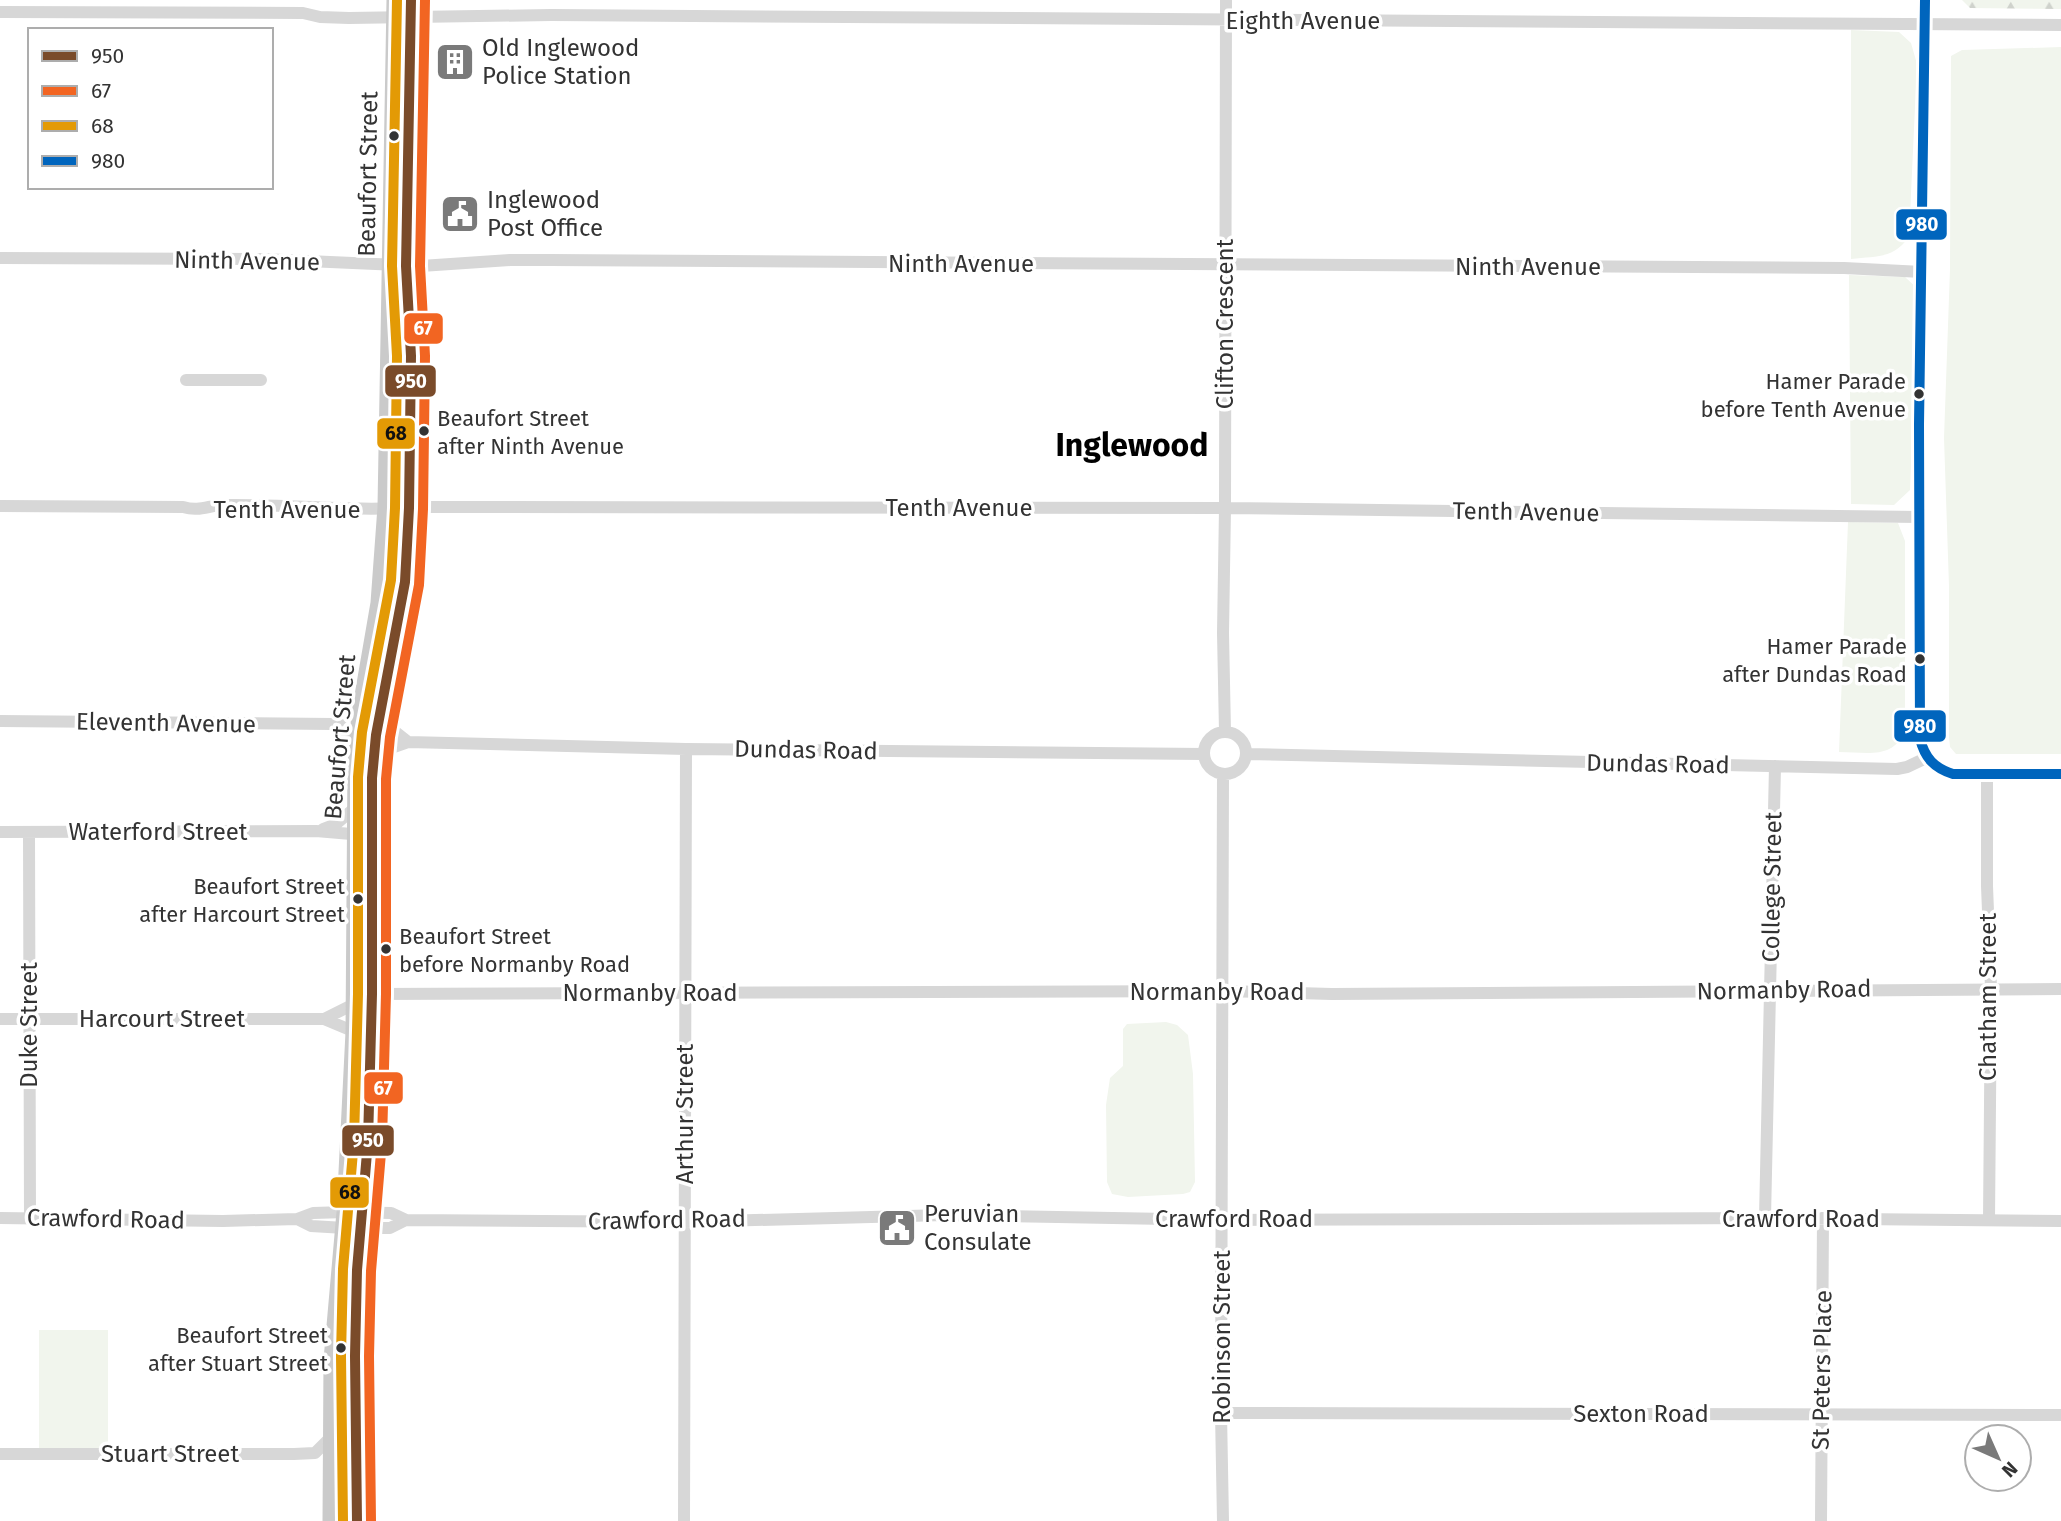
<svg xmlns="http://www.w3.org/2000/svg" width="2061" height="1521" viewBox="0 0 2061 1521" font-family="'Fira Sans',sans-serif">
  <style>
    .forest { fill: url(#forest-firs) }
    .green { fill: #f1f5ed }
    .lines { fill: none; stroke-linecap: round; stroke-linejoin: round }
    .minor { stroke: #d7d7d7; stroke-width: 12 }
    .primary { stroke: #cacaca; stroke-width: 19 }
    .bus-1-casing { stroke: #fff; stroke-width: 16 }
    .bus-2-casing { stroke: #fff; stroke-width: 16 }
    .bus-3-casing { stroke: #fff; stroke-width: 16 }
    .bus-4-casing { stroke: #fff; stroke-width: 16 }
    .bus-1 { stroke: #7a4b2a; stroke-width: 10 }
    .bus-2 { stroke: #f26522; stroke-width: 10 }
    .bus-3 { stroke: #e39a05; stroke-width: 10 }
    .bus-4 { stroke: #0065bd; stroke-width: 10 }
    .bus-dot { fill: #333; stroke: #fff; stroke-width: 2.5 }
    .labels { text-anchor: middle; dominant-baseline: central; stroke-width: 7; stroke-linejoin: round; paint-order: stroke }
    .bus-label { font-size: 22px; fill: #333; stroke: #fff; text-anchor: end }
    .street-label { font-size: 24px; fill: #333; stroke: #fff }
    .poi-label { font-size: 24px; fill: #333; stroke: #fff; text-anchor: start }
    .district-label { font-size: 32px; font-weight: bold; fill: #000; stroke: #fff }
    .line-badge { stroke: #fff; stroke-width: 2.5 }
    .badge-label { font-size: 19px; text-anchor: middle; font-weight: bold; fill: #fff }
    .pale-badge-label { font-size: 19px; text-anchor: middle; font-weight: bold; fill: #111 }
  </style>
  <defs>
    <pattern id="forest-firs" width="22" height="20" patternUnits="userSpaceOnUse" patternTransform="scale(1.75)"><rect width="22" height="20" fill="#f1f5ed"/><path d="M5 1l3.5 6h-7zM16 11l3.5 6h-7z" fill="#cfd2cc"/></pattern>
  </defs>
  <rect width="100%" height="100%" fill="#fff"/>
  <path class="forest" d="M1962,0H2061V9L1970,8Z"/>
  <path class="green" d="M1851,30L1899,32L1911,43L1917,64L1909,237C1893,259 1876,256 1851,259Z
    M2061,47V754H1956L1950,747L1949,737V586L1944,438L1950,269L1951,56L1962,50Z
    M1849,275L1905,277L1918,289L1910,490L1894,505L1851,504Z
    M1848,522L1898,523L1905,541V730C1894,760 1867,752 1839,752Z
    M1166,1022L1177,1025L1188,1035L1193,1074L1195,1182L1190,1192L1183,1194L1128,1197L1112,1194L1107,1182L1106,1105L1110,1078L1123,1066V1029L1127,1024Z
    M39,1330H108V1454H39Z"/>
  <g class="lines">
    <path class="minor" d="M1925,0L1919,424L1920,739C1924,758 1933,769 1953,774H2061
      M0,12L303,13L320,17L349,18L551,15L2061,25
      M0,258L262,259L421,266L510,260H550L1844,268L1922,272
      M186,380H261
      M0,506L183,507C200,512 209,505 225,505C290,504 354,512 418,507L1225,508L1919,517
      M379,719L408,742
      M0,721L333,724L346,716L361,713
      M333,724L359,742
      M1204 753a21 21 0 1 1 42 0a21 21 0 1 1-42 0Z
      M1225,732L1223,633L1225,508L1226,0
      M374,754L408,742L686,749L1204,754
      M1246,754L1897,769L1907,767L1926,758
      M1987,774V886L1991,988L1989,1220
      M323,829L336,824L356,807
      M0,832L316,831L363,835
      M29,832L30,1218
      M372,994L1222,991L1332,994L2061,989
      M0,1019H324L355,1032
      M324,1019L356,1003
      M0,1218L223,1221L297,1219L313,1213L346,1212L391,1213L406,1220L685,1222L944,1215L1223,1220L1765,1218L2061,1221
      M1765,1218L1775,766
      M297,1219L311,1226L345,1228H390L406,1220
      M1221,1413L2061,1415
      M0,1454H294L315,1453L333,1435
      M684,1521L686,749
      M1223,1521L1221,1413L1223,775
      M1821,1521L1823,1218"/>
    <path class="primary" d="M332,1521L333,1360L346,1212L355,1032L357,761L361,713L380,603L387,507L396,0
      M357,1521L355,1356L357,1270L368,1141L372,994V778L376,735L405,582L409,508L411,356L406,266L411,0"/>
    <g class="bus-1-casing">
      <path id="bus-1" d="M357,1521L355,1356L357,1270L368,1141L372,994V778L376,735L405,582L409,508L411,356L406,266L411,0"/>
    </g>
    <g class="bus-2-casing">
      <path id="bus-2" d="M371,1521L369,1356L371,1271L382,1141L386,994V779L390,737L419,585L423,509L425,356L420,266L425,0"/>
    </g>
    <g class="bus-3-casing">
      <path id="bus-3" d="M343,1521L341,1356L343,1269L354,1140L358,994V777L362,732L391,580L395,508L397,356L392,266L397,0"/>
    </g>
    <g class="bus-4-casing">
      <path id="bus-4" d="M1925,0L1919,424L1920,739C1925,758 1934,768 1953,774H2061"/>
    </g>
    <use href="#bus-1" class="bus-1"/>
    <use href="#bus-2" class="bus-2"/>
    <use href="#bus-3" class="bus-3"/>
    <use href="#bus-4" class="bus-4"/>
  </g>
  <defs>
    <g id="building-square" transform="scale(2.0125)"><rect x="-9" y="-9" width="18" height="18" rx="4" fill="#7a7a7a" stroke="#fff"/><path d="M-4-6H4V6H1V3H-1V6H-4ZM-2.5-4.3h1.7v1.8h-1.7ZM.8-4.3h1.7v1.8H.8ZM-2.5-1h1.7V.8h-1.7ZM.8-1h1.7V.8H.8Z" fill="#fff"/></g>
    <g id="civic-square" transform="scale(2.0125)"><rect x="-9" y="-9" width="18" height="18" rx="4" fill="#7a7a7a" stroke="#fff"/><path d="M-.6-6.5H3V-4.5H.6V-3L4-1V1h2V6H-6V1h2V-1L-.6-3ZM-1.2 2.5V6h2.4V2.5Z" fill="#fff"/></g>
  </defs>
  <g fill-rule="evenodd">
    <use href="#building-square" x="455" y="62"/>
    <use href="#civic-square" x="460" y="214"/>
    <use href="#civic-square" x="897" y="1228"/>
  </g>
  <g class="bus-dot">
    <circle cx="394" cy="136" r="6"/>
    <circle cx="1919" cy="394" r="6"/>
    <circle cx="424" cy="431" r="6"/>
    <circle cx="1920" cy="659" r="6"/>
    <circle cx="358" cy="899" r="6"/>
    <circle cx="386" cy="949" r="6"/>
    <circle cx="341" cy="1348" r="6"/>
  </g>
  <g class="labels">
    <g class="bus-label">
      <text x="1906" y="381">Hamer Parade<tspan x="1906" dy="28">before Tenth Avenue</tspan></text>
      <text x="437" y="418" text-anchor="start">Beaufort Street<tspan x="437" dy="28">after Ninth Avenue</tspan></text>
      <text x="1907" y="646">Hamer Parade<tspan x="1907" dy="28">after Dundas Road</tspan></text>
      <text x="345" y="886">Beaufort Street<tspan x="345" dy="28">after Harcourt Street</tspan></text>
      <text x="399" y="936" text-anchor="start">Beaufort Street<tspan x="399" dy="28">before Normanby Road</tspan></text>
      <text x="328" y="1335">Beaufort Street<tspan x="328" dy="28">after Stuart Street</tspan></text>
    </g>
    <g class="street-label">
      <text x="1303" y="21">Eighth Avenue</text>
      <text transform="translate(368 174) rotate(-89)">Beaufort Street</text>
      <text transform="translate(247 261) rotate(1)">Ninth Avenue</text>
      <text x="961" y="264">Ninth Avenue</text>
      <text x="1528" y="267">Ninth Avenue</text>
      <text transform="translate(1225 324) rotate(-90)">Clifton Crescent</text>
      <text x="959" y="508">Tenth Avenue</text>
      <text x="287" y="510">Tenth Avenue</text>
      <text transform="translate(1526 512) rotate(1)">Tenth Avenue</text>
      <text transform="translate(166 723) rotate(1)">Eleventh Avenue</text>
      <text transform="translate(340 737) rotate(-85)">Beaufort Street</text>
      <text transform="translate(806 750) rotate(1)">Dundas Road</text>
      <text transform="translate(1658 764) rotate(1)">Dundas Road</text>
      <text x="158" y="832">Waterford Street</text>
      <text transform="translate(1772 887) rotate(-89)">College Street</text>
      <text transform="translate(1784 990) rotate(-1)">Normanby Road</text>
      <text x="1217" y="992">Normanby Road</text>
      <text x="650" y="993">Normanby Road</text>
      <text transform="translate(1988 997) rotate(-90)">Chatham Street</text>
      <text x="162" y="1019">Harcourt Street</text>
      <text transform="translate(29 1025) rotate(-90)">Duke Street</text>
      <text transform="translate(685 1114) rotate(-90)">Arthur Street</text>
      <text transform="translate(106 1219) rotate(1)">Crawford Road</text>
      <text x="1234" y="1219">Crawford Road</text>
      <text x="1801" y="1219">Crawford Road</text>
      <text transform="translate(667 1220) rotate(-1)">Crawford Road</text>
      <text transform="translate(1222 1337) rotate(-90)">Robinson Street</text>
      <text transform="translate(1822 1370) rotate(-89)">St Peters Place</text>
      <text x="1641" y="1414">Sexton Road</text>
      <text x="170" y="1454">Stuart Street</text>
    </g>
    <g class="poi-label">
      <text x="482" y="48">Old Inglewood<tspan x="482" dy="28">Police Station</tspan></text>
      <text x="487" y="200">Inglewood<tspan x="487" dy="28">Post Office</tspan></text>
      <text x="924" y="1214">Peruvian<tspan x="924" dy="28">Consulate</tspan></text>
    </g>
    <g class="district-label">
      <text x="1132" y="445">Inglewood</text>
    </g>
  </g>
  <g class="line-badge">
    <rect x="1895" y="208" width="53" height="33" rx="7" fill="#0065bd"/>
    <rect x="403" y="312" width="41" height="33" rx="7" fill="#f26522"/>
    <rect x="384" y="364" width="53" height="34" rx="7" fill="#7a4b2a"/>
    <rect x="376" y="417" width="40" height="33" rx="7" fill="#e39a05"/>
    <rect x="1893" y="709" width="54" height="34" rx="7" fill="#0065bd"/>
    <rect x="363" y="1071" width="41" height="34" rx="7" fill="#f26522"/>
    <rect x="341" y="1124" width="54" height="33" rx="7" fill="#7a4b2a"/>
    <rect x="329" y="1176" width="41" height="33" rx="7" fill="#e39a05"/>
  </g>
  <g class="badge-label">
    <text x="1922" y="231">980</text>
    <text x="423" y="335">67</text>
    <text x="411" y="388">950</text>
    <text x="1920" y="733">980</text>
    <text x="383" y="1095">67</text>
    <text x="368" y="1147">950</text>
  </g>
  <g class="pale-badge-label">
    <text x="396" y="440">68</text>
    <text x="350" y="1199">68</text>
  </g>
  <rect x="28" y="28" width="245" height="161" fill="#ffffff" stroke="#adadad" stroke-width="2"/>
  <rect x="42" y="51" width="35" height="10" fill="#7a4b2a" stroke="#adadad" stroke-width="2"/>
  <text x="91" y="63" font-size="21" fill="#333333">950</text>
  <rect x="42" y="86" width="35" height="10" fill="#f26522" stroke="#adadad" stroke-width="2"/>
  <text x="91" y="98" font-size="21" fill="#333333">67</text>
  <rect x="42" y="121" width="35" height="10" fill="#e39a05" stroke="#adadad" stroke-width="2"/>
  <text x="91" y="133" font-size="21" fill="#333333">68</text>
  <rect x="42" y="156" width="35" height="10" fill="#0065bd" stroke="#adadad" stroke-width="2"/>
  <text x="91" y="168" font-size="21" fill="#333333">980</text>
  <g transform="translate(1998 1458) rotate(135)"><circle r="33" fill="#ffffff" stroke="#adadad" stroke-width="2"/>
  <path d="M0-5L12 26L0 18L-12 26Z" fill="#7a7a7a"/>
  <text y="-10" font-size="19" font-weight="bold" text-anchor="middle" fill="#333333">N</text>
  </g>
</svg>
